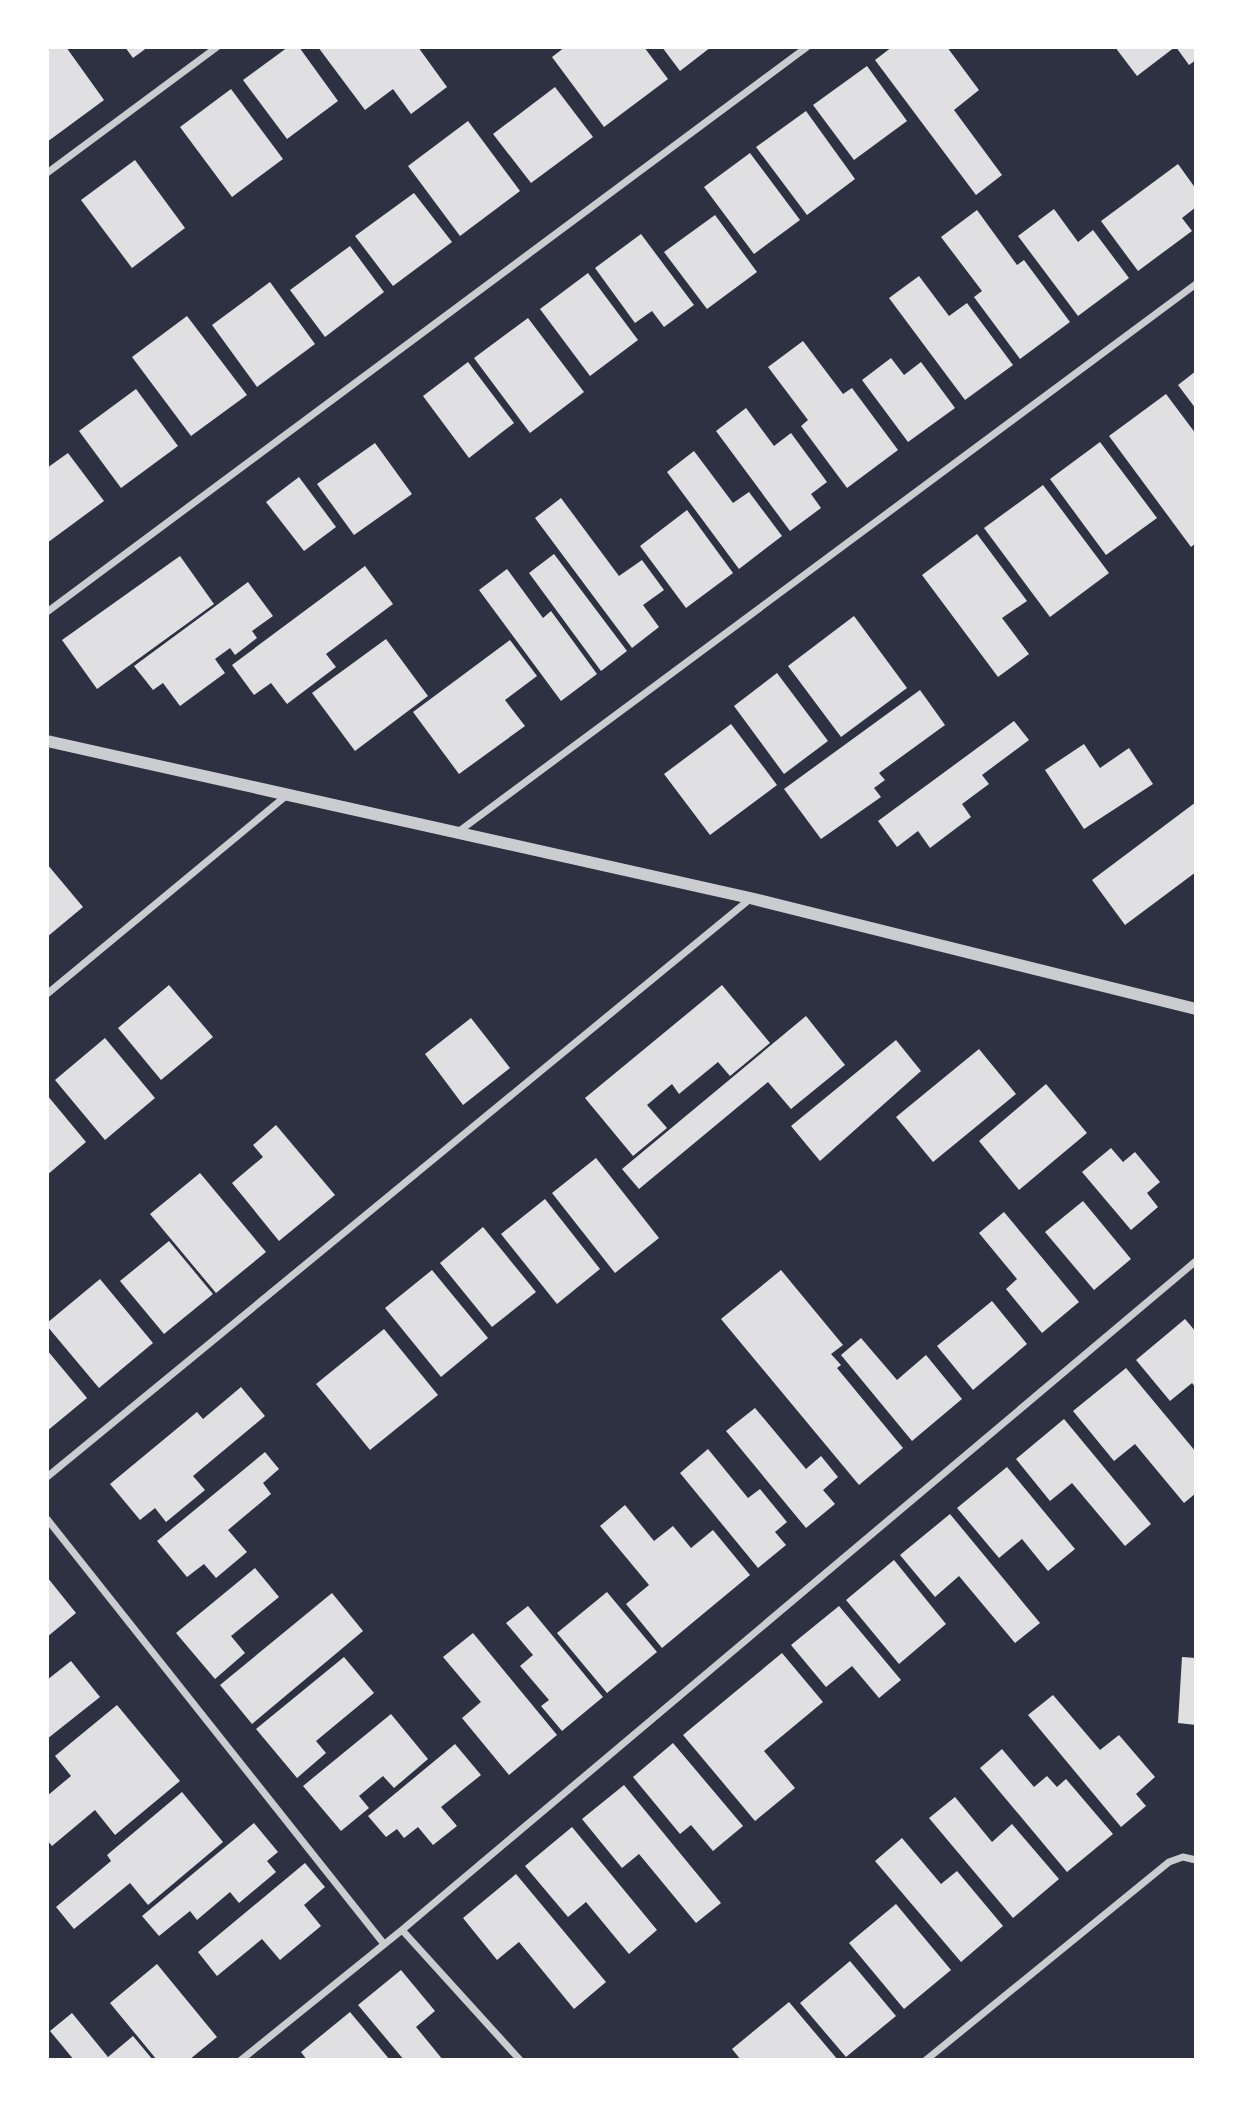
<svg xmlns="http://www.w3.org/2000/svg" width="1243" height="2107" viewBox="0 0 1243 2107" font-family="Spectral,serif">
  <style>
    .building { fill: #e0e0e3 }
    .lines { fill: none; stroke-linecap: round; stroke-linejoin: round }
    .minor { stroke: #caccd0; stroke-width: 7 }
    .tertiary { stroke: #caccd0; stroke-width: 12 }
  </style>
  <rect width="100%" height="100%" fill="#2d3142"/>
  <path class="building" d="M47,47H66L104,100L47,142Z
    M125,47H148L133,58Z
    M288,47H299L338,101L287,139L243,80Z
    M318,47H418L447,87L411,114L393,89L365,110Z
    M565,47H644L668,79L604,127L552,57Z
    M662,47H711L680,71Z
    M892,47H947L979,90L954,110L1002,175L976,195L875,60Z
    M1115,47H1175L1137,76Z
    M1176,47H1196V60L1189,65Z
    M867,66L907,121L854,160L813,105Z
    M555,87L593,137L531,183L493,134Z
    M231,89L283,159L232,197L180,127Z
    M806,111L855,179L807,215L756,147Z
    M468,121L520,191L460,236L408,166Z
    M750,153L800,220L754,254L704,187Z
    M135,160L185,228L132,268L81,200Z
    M1178,164L1196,189V207L1182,218L1192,231L1138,271L1101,221Z
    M414,193L452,242L393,286L355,236Z
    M1054,209L1078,242L1093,230L1129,278L1078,316L1018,236Z
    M977,210L1017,265L1024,260L1070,322L1020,359L974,297L982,291L941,237Z
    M715,215L757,272L707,309L664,252Z
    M641,234L694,305L664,327L652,311L635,323L595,268Z
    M350,246L384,292L325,337L290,290Z
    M588,273L638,340L590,376L540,309Z
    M919,276L949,316L967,303L1013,365L965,400L889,298Z
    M270,282L315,344L257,387L212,325Z
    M187,316L247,395L191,436L132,357Z
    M528,318L584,392L530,433L474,358Z
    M803,341L843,394L852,388L898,450L847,488L801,426L808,420L768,367Z
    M891,358L904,375L921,362L955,408L908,442L862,380Z
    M468,362L514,423L469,458L423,396Z
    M1196,371V409L1178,385Z
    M136,389L178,446L121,488L79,431Z
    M1166,394L1196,434V543L1191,547L1109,436Z
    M746,408L774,446L791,433L827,482L811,494L821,508L790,531L716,431Z
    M1100,442L1157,518L1106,555L1050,479Z
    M375,443L412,494L354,535L317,484Z
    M694,451L733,503L749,492L782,536L739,569L667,472Z
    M68,453L104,501L47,543V468Z
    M299,477L336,527L304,551L266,502Z
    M1043,485L1109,573L1050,617L984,528Z
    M561,498L619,576L642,560L664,590L643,605L659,627L632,648L535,518Z
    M687,510L733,573L686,608L640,546Z
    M977,534L1027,601L1002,618L1029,654L998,677L922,575Z
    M554,554L627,651L601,671L529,573Z
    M180,556L214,604L97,689L62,640Z
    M365,566L393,604L326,654L336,667L287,704L271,683L254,695L232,665Z
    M507,569L543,618L551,611L597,674L561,701L479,590Z
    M248,582L273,616L252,631L257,638L235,655L230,648L215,659L225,673L180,706L163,683L153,690L134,666Z
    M854,616L907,688L841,737L788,666Z
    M386,639L428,696L355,751L312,693Z
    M510,640L537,676L505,700L525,726L459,774L413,712Z
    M777,673L828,741L784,774L734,706Z
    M920,690L945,725L879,773L885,780L874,788L881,797L821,839L784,789Z
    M1014,721L1029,740L982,775L989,784L962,804L971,817L930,848L918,831L897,847L878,821Z
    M731,724L777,785L710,835L664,774Z
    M1084,744L1100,768L1129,748L1153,784L1084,829L1045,770Z
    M1196,802V872L1125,925L1092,880Z
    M47,864L83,907L47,937Z
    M169,985L213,1037L161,1080L118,1028Z
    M722,985L770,1043L730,1076L718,1062L679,1094L672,1084L647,1105L667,1128L633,1156L585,1098Z
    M806,1016L845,1065L791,1109L768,1082L639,1189L622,1169Z
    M471,1018L510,1068L463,1105L425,1054Z
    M105,1038L155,1098L105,1140L55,1080Z
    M896,1040L921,1071L820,1161L791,1126Z
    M979,1049L1016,1094L933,1162L896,1117Z
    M1046,1084L1087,1133L1019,1190L979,1141Z
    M47,1095L86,1142L47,1175Z
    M276,1125L335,1195L279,1241L232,1183L263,1157L253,1145Z
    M1111,1148L1123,1162L1135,1152L1160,1182L1147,1193L1158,1207L1131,1230L1082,1172Z
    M596,1158L659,1238L615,1273L552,1193Z
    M200,1173L266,1252L216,1293L150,1214Z
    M545,1199L600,1269L557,1304L501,1234Z
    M1083,1201L1131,1259L1094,1290L1045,1232Z
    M1004,1212L1079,1302L1042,1333L1006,1289L1017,1279L979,1233Z
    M483,1227L536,1292L492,1327L440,1263Z
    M169,1241L213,1294L164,1334L120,1281Z
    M432,1270L488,1338L441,1377L385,1308Z
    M781,1270L843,1345L831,1354L841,1365L837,1368L903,1448L859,1485L721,1319Z
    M100,1279L153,1343L99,1388L47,1326V1323Z
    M992,1301L1027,1344L973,1390L937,1346Z
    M1185,1319L1196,1332V1388L1192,1383L1170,1401L1136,1360Z
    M384,1329L438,1395L370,1450L316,1384Z
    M861,1338L897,1380L926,1355L962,1399L912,1441L841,1355Z
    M47,1350L87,1398L47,1431Z
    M1126,1368L1196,1452V1493L1184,1503L1135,1444L1114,1461L1073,1411Z
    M241,1387L265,1416L193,1476L205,1490L166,1522L155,1508L140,1520L110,1484L197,1412L203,1419Z
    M755,1408L806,1469L821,1456L838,1477L823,1490L835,1504L806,1528L726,1431Z
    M1064,1419L1151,1524L1125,1546L1072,1483L1050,1501L1016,1459Z
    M708,1449L748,1498L760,1489L787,1522L775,1532L786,1545L758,1568L680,1473Z
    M265,1452L279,1469L263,1483L271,1494L228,1530L247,1552L216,1578L204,1564L187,1577L157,1541Z
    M1007,1467L1075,1549L1048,1571L1022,1539L999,1558L957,1508Z
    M625,1505L654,1541L673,1526L691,1548L713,1530L750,1575L662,1648L626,1604L649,1585L600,1526Z
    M950,1514L1040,1623L1015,1643L959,1576L935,1597L900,1555Z
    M894,1560L946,1624L899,1664L846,1600Z
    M255,1568L279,1597L231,1636L245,1653L215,1679L176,1633Z
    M47,1577L76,1613L47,1637Z
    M607,1592L657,1652L607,1693L557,1633Z
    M332,1593L363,1631L252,1724L220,1685Z
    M528,1606L603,1697L562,1731L541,1706L549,1700L520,1666L533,1655L506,1623Z
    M839,1606L901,1680L879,1698L852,1666L826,1687L791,1645Z
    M473,1633L557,1735L509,1775L462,1718L481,1702L443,1657Z
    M782,1653L823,1702L764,1751L795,1788L755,1821L683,1735Z
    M344,1657L374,1693L316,1741L326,1753L297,1778L256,1729Z
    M1182,1657L1196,1658V1725L1178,1723Z
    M71,1661L100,1697L47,1739V1680Z
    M1053,1695L1100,1750L1119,1735L1155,1777L1136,1794L1146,1806L1121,1827L1028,1715Z
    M117,1705L180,1781L115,1835L95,1810L52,1846L47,1840V1796L71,1776L55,1756Z
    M391,1714L428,1759L394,1788L383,1776L359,1796L369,1808L341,1831L303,1786Z
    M673,1743L743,1826L713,1851L691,1825L680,1834L633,1777Z
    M455,1744L481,1775L441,1807L457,1826L433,1845L418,1827L404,1838L397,1829L386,1837L368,1816Z
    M1002,1749L1034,1787L1047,1776L1057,1787L1066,1779L1113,1834L1067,1872L980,1768Z
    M624,1785L721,1903L696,1923L639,1854L622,1868L582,1819Z
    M182,1792L223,1842L148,1905L130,1883L74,1929L56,1907L111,1861L107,1855Z
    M955,1797L992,1842L1012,1824L1059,1879L1013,1918L929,1818Z
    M254,1823L278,1852L267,1861L276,1872L239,1903L230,1892L197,1920L190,1911L159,1936L142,1916Z
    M572,1827L657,1930L629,1954L586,1902L568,1917L525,1866Z
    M902,1838L941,1884L957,1871L1003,1926L961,1962L875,1861Z
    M305,1863L325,1887L304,1905L321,1926L280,1960L262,1939L217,1976L198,1952Z
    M516,1874L606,1982L574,2009L519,1942L497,1960L463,1918Z
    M896,1904L951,1970L904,2009L849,1943Z
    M850,1961L896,2016L846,2057L800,2003Z
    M157,1964L217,2037L189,2060H157L110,2003Z
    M401,1970L435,2011L416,2027L443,2060H404L358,2005Z
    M789,2002L838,2060H741L732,2049Z
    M350,2012L390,2060H307L301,2052Z
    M72,2013L108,2057L133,2036L153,2060H74L50,2031Z"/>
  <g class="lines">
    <path class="minor" d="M47,173L217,47
      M47,612L807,47
      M458,832L1196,284
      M47,994L287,795
      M47,1477L750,899
      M47,1519L384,1944
      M402,1930L520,2060
      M241,2060L402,1930L1196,1261
      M926,2060L1169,1862L1183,1857L1196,1860"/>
    <path class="tertiary" d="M47,741L750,898L1196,1009"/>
  </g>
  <rect width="1243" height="2107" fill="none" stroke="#ffffff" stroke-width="98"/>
</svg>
